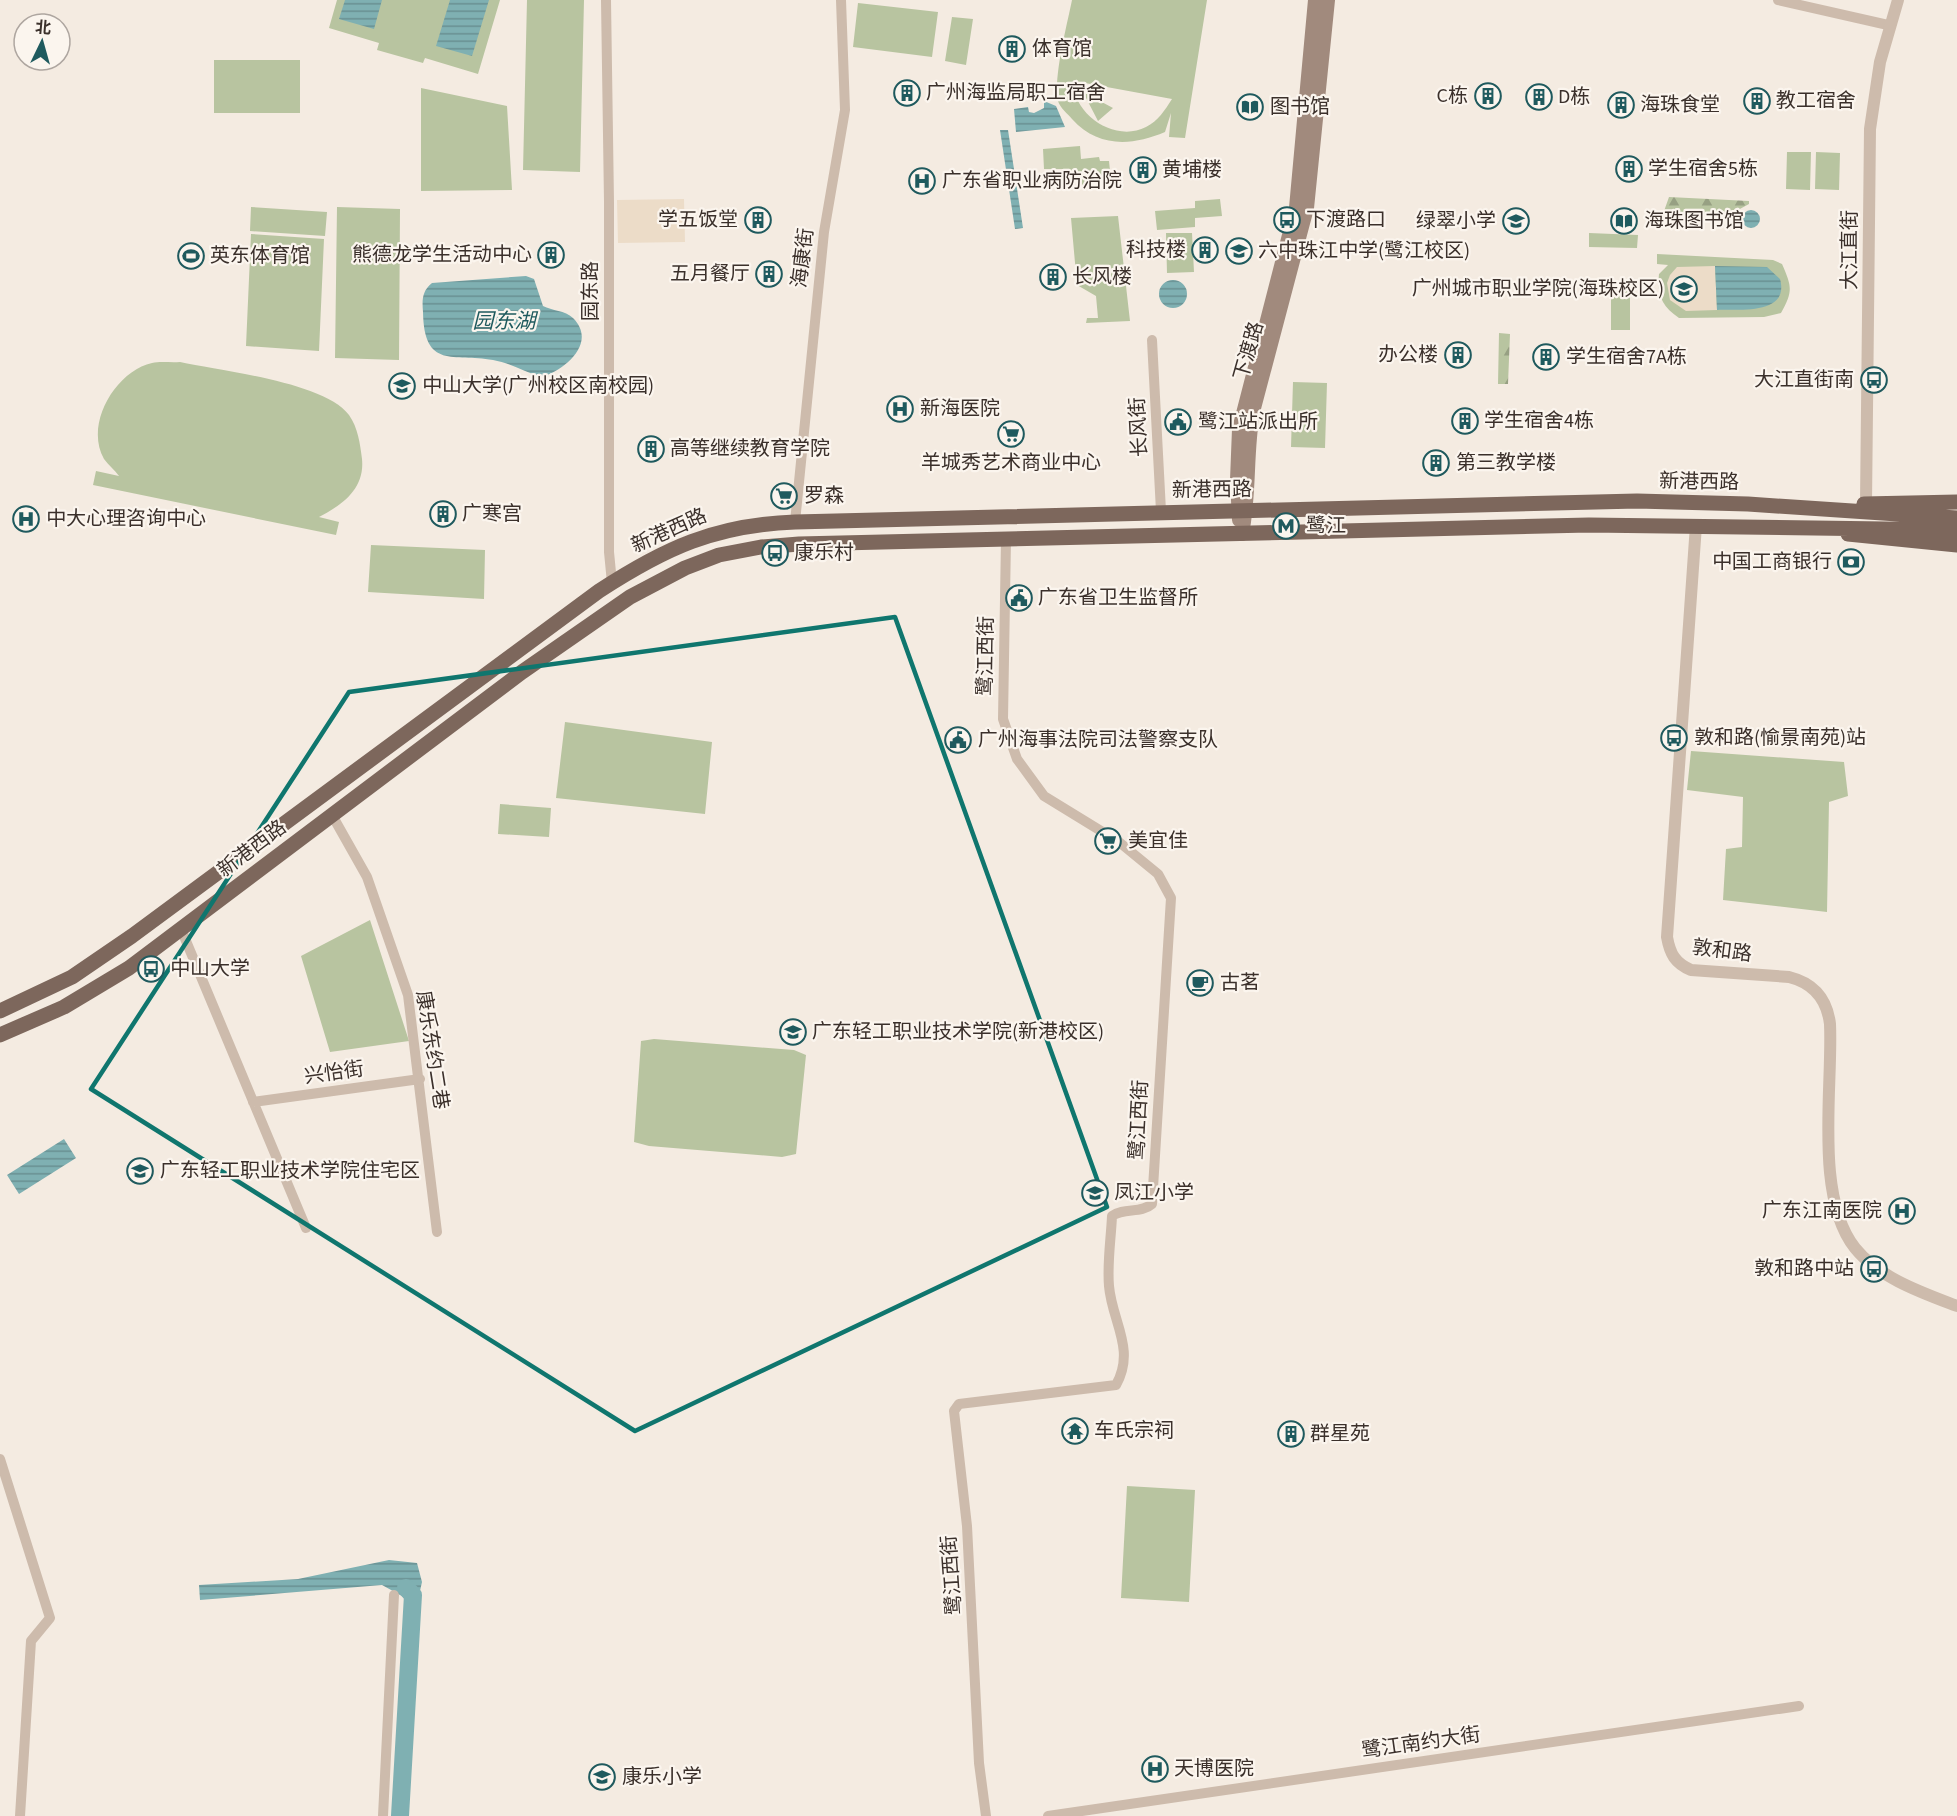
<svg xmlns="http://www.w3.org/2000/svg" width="1957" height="1816" viewBox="0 0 1957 1816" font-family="'Source Sans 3','Noto Sans SC',sans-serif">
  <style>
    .green { fill: #b8c4a0; fill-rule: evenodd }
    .forest { fill: url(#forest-firs) }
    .plaza { fill: #ecdcc8 }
    .water { fill: url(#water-rules) }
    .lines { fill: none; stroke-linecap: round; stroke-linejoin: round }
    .river { stroke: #7fb0b2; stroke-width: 18 }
    .minor { stroke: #cdbbac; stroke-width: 10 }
    .tertiary { stroke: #cdbbac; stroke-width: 12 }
    .secondary { stroke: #a18a7d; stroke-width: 14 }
    .primary { stroke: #7d675c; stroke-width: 15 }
    .marked { fill: none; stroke: #0f766e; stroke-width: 4.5; stroke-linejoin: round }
    .labels { text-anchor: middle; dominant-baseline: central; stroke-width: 4.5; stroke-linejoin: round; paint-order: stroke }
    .poi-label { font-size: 20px; fill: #3b302b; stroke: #fbf5ee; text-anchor: start }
    .street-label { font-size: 20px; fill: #3b302b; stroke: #fbf5ee }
    .water-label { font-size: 21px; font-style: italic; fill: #1f5a5e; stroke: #fbf5ee }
  </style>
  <defs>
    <pattern id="forest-firs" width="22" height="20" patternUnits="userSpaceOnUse" patternTransform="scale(1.5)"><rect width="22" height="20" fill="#b8c4a0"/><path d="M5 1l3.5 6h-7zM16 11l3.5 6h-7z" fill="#97a083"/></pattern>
    <pattern id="water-rules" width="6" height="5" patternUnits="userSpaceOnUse" patternTransform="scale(1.5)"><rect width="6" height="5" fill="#7fb0b2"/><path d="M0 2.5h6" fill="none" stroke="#699091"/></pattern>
  </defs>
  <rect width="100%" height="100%" fill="#f4ebe1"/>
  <path class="green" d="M337,0H500L478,74L425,58L423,63L377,50L379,43L329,28Z
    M527,0H584L580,172L523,170Z
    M1072,0H1207L1185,138L1169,137L1171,113L1165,132C1132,146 1098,148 1072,119C1068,114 1060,108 1058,101C1053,78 1067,25 1072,0ZM1073,82L1074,81L1172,99C1165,110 1158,121 1146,127C1115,143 1074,115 1073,82Z
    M858,3L938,12L932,57L853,47Z
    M952,17L973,19L966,65L945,61Z
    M214,60H300V113H214Z
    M421,88L507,106L512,190L421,191Z
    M1083,92L1113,108L1098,121Z
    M1080,146L1081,159L1099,157L1100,161H1109L1110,171L1103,172V177L1093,178V185L1082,186L1080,175H1072V179H1067L1066,169H1044L1043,149Z
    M1787,152H1811L1810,190L1786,189Z
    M1816,152L1840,153L1839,190L1815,189Z
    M1220,199L1222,216L1195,218V227L1157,230L1155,211L1195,208V201Z
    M251,207L327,212L325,236L250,231Z
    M337,207L400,209L399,360L335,358Z
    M1118,216L1130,321L1086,323L1087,318H1098L1096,296L1077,285L1071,218Z
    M1166,233H1192L1194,272L1167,273Z
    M1589,233L1638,235L1637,248L1589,247Z
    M251,234L324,239L319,351L246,346Z
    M1657,254L1773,260L1782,264C1792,287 1793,291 1781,313L1764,317L1679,318C1661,306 1657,294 1659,274L1668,265L1657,264Z
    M1611,285H1630V330H1611Z
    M180,362C221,371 324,382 349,415C358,428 360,443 362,459C365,489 342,505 319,517L339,522L336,535L93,485L96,471L119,476C115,470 108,465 104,459C84,424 116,371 152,363C161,361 171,363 180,362Z
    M1293,382L1327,383L1325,448L1291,447Z
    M371,545L485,550L484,599L368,592Z
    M565,722L712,742L705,814L556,798Z
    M1691,751L1844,762L1848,796L1829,802L1827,912L1723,900L1726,849L1742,847L1743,797L1687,790Z
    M500,804L551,808L549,837L498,834Z
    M370,920L409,1041L330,1052L301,956Z
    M654,1039L794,1050L806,1055L796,1154L782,1157L649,1146L634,1142L641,1041Z
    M1127,1486L1195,1490L1189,1602L1121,1598Z"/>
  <path class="forest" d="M1669,197L1749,201V204L1738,210L1736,217L1663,214Z
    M1499,333L1510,334L1508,384H1498Z"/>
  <path class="plaza" d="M684,199L685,242L618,243L617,200Z
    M1715,266L1717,310L1686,311L1670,300L1667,283L1670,275L1677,267Z"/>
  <path class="water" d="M345,0H382L374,29L339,19Z
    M450,0H489L472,56L436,46Z
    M1044,101L1056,106L1065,127L1016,132L1014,109L1028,107L1029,112L1034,113L1044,108Z
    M1000,130H1008L1023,228L1015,229Z
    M1742 219a9 9 0 1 1 18 0a9 9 0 1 1-18 0Z
    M1715,266L1767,267L1780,279C1790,315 1739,309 1717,310Z
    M526,276L534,279L543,306C552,311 565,310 573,318C598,343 564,371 541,377C525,372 510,363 493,360C453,353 424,370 423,312C422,300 422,291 432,283Z
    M1159 294a14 14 0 1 1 28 0a14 14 0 1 1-28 0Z
    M64,1139L76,1158L19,1194L7,1175Z
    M389,1560L417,1563L422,1582L415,1613L402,1596L382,1585L200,1600L199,1585L298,1579Z"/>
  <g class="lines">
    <path class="river" d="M400,1816L413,1595L406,1588"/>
    <path class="minor" d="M606,0L609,202V552L612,583
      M1778,0L1888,25
      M1152,340L1161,511
      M795,522L824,232L845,110L841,0
      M332,815L367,877L408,995L437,1232
      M181,929L306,1228
      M253,1102L420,1079
      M0,1459L50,1618L31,1641L20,1816
      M383,1816L394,1595
      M986,1816L979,1763L967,1526L954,1411L959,1404L1116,1385C1136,1349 1112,1322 1109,1286C1107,1263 1111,1239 1112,1216C1124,1207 1141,1214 1152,1204L1171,898L1158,874L1119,842L1044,796L1017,759L1003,719L1006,539
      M1048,1816L1799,1706"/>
    <path class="tertiary" d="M1866,504L1870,129L1880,62L1898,0
      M1696,525L1667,937C1670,954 1675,963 1691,970L1789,977C1813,983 1827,999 1830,1024C1833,1087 1814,1196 1855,1248C1879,1278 1923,1293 1957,1306"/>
    <path class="secondary" d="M1239,520L1237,480L1239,429L1296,208L1315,0
      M1242,534C1250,494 1246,453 1253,412L1307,208L1328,0"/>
    <path class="primary" d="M1864,504L1957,502
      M1848,534L1957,545
      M0,1011L72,977L132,936L599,591C665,548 715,525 795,522L1637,501L1748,504L1957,518
      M0,1035L64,1007L129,968L522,672L630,597L685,568L719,555L761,547L799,544L1589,525L1957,530"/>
  </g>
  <path class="marked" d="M895,617L1107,1207L635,1431L91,1089L349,692Z"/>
  <defs>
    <g id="building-ring" transform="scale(1.35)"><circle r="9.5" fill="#fbf5ee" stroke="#1f5a5e" stroke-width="1.5"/><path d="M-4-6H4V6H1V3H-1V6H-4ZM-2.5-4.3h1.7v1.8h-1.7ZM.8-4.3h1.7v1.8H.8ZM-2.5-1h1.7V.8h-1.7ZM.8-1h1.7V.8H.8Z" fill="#1f5a5e"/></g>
    <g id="library-ring" transform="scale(1.35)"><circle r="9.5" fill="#fbf5ee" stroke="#1f5a5e" stroke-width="1.5"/><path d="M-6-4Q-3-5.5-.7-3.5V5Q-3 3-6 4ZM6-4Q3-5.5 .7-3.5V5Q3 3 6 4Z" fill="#1f5a5e"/></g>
    <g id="hospital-ring" transform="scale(1.35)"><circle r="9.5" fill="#fbf5ee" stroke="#1f5a5e" stroke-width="1.5"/><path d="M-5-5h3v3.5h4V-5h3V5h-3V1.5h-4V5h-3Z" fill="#1f5a5e"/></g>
    <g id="bus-ring" transform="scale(1.35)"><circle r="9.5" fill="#fbf5ee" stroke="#1f5a5e" stroke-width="1.5"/><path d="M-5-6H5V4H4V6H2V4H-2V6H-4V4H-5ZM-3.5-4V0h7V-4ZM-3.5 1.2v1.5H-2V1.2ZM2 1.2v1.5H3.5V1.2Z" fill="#1f5a5e"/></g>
    <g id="school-ring" transform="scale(1.35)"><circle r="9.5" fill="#fbf5ee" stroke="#1f5a5e" stroke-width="1.5"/><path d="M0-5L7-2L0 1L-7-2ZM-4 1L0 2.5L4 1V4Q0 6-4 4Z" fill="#1f5a5e"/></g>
    <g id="stadium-ring" transform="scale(1.35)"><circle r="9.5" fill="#fbf5ee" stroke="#1f5a5e" stroke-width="1.5"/><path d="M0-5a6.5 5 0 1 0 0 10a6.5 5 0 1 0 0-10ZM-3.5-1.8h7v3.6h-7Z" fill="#1f5a5e"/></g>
    <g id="university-ring" transform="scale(1.35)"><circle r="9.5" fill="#fbf5ee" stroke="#1f5a5e" stroke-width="1.5"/><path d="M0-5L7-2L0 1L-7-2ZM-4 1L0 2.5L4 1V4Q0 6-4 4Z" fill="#1f5a5e"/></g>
    <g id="civic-ring" transform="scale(1.35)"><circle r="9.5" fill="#fbf5ee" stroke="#1f5a5e" stroke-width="1.5"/><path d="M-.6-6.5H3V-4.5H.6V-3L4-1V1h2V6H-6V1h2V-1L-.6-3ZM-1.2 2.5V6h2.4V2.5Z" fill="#1f5a5e"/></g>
    <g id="supermarket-ring" transform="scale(1.35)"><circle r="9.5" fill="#fbf5ee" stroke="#1f5a5e" stroke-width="1.5"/><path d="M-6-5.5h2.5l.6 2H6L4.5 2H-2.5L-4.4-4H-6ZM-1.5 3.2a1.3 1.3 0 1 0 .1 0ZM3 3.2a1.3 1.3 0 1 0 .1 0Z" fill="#1f5a5e"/></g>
    <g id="metro-ring" transform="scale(1.35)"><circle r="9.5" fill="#fbf5ee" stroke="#1f5a5e" stroke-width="1.5"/><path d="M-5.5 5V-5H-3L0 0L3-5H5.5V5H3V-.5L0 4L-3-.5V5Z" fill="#1f5a5e"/></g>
    <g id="bank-ring" transform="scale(1.35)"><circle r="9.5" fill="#fbf5ee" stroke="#1f5a5e" stroke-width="1.5"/><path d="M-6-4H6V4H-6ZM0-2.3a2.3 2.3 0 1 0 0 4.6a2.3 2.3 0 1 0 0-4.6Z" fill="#1f5a5e"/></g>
    <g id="cafe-ring" transform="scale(1.35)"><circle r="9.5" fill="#fbf5ee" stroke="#1f5a5e" stroke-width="1.5"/><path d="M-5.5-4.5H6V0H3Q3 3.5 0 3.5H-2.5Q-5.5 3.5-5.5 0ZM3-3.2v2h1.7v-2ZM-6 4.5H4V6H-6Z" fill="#1f5a5e"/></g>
    <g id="temple-ring" transform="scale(1.35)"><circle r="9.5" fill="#fbf5ee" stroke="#1f5a5e" stroke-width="1.5"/><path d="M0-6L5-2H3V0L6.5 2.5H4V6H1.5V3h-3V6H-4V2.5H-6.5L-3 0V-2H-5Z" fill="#1f5a5e"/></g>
  </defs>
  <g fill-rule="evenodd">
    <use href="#building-ring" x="1012" y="49"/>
    <use href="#building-ring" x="907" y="93"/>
    <use href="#building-ring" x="1488" y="96"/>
    <use href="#building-ring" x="1539" y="97"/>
    <use href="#building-ring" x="1757" y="101"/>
    <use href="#building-ring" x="1621" y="105"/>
    <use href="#library-ring" x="1250" y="107"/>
    <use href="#building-ring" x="1629" y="169"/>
    <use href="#building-ring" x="1143" y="170"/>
    <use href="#hospital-ring" x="922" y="181"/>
    <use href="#building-ring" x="758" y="220"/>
    <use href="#bus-ring" x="1287" y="220"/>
    <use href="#school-ring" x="1516" y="221"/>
    <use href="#library-ring" x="1624" y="221"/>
    <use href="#building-ring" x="1205" y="250"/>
    <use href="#school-ring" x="1239" y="251"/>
    <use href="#building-ring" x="551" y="255"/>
    <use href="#stadium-ring" x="191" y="256"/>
    <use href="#building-ring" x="769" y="274"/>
    <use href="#building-ring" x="1053" y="277"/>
    <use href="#university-ring" x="1684" y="289"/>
    <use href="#building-ring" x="1458" y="355"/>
    <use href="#building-ring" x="1546" y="357"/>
    <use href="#bus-ring" x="1874" y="380"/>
    <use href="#university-ring" x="402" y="386"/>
    <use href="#hospital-ring" x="900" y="409"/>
    <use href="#building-ring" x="1465" y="421"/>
    <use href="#civic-ring" x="1178" y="422"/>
    <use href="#supermarket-ring" x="1011" y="434"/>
    <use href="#building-ring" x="651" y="449"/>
    <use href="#building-ring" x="1436" y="463"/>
    <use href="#supermarket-ring" x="784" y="496"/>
    <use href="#building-ring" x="443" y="514"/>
    <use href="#hospital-ring" x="26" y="519"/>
    <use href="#metro-ring" x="1286" y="526"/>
    <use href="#bus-ring" x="775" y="553"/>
    <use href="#bank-ring" x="1851" y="562"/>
    <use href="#civic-ring" x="1019" y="598"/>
    <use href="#bus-ring" x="1674" y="738"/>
    <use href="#civic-ring" x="958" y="740"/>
    <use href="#supermarket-ring" x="1108" y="841"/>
    <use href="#bus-ring" x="151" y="969"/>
    <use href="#cafe-ring" x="1200" y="983"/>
    <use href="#university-ring" x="793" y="1032"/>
    <use href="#university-ring" x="140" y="1171"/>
    <use href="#school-ring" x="1095" y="1193"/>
    <use href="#hospital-ring" x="1902" y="1211"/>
    <use href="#bus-ring" x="1874" y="1269"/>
    <use href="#temple-ring" x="1075" y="1431"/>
    <use href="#building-ring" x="1291" y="1434"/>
    <use href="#hospital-ring" x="1155" y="1769"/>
    <use href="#school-ring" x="602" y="1777"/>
  </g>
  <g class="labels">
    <g class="poi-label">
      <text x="1032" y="49">体育馆</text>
      <text x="926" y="93">广州海监局职工宿舍</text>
      <text x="1468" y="96" text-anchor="end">C栋</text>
      <text x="1558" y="97">D栋</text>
      <text x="1776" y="101">教工宿舍</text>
      <text x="1640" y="105">海珠食堂</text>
      <text x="1270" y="107">图书馆</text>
      <text x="1648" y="169">学生宿舍5栋</text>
      <text x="1162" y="170">黄埔楼</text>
      <text x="942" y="181">广东省职业病防治院</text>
      <text x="738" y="220" text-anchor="end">学五饭堂</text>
      <text x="1306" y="220">下渡路口</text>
      <text x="1496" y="221" text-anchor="end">绿翠小学</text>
      <text x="1644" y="221">海珠图书馆</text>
      <text x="1186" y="250" text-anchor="end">科技楼</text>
      <text x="1258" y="251">六中珠江中学(鹭江校区)</text>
      <text x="532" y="255" text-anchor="end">熊德龙学生活动中心</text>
      <text x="210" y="256">英东体育馆</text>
      <text x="750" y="274" text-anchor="end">五月餐厅</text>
      <text x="1072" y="277">长风楼</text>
      <text x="1664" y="289" text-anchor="end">广州城市职业学院(海珠校区)</text>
      <text x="1438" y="355" text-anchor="end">办公楼</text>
      <text x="1566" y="357">学生宿舍7A栋</text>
      <text x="1854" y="380" text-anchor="end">大江直街南</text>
      <text x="422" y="386">中山大学(广州校区南校园)</text>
      <text x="920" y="409">新海医院</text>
      <text x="1484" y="421">学生宿舍4栋</text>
      <text x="1198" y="422">鹭江站派出所</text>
      <text x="670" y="449">高等继续教育学院</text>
      <text x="1011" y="463" text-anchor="middle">羊城秀艺术商业中心</text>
      <text x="1456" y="463">第三教学楼</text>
      <text x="804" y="496">罗森</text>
      <text x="462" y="514">广寒宫</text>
      <text x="46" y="519">中大心理咨询中心</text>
      <text x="1306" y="526">鹭江</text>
      <text x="794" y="553">康乐村</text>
      <text x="1832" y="562" text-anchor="end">中国工商银行</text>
      <text x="1038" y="598">广东省卫生监督所</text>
      <text x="1694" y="738">敦和路(愉景南苑)站</text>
      <text x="978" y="740">广州海事法院司法警察支队</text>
      <text x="1128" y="841">美宜佳</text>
      <text x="170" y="969">中山大学</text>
      <text x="1220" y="983">古茗</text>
      <text x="812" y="1032">广东轻工职业技术学院(新港校区)</text>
      <text x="160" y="1171">广东轻工职业技术学院住宅区</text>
      <text x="1114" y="1193">凤江小学</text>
      <text x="1882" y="1211" text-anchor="end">广东江南医院</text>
      <text x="1854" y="1269" text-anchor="end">敦和路中站</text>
      <text x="1094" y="1431">车氏宗祠</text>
      <text x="1310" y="1434">群星苑</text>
      <text x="1174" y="1769">天博医院</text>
      <text x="622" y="1777">康乐小学</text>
    </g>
    <g class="street-label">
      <text transform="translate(1850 250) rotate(-90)">大江直街</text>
      <text transform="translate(803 258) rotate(-83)">海康街</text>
      <text transform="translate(591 291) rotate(-90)">园东路</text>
      <text transform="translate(1249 351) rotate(-74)">下渡路</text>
      <text transform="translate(1139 427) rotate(-93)">长风街</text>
      <text transform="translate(1699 482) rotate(1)">新港西路</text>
      <text transform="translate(1212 490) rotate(-1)">新港西路</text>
      <text transform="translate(669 531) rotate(-24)">新港西路</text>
      <text transform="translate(986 656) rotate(-89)">鹭江西街</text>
      <text transform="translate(252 849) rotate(-37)">新港西路</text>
      <text transform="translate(1722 951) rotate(7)">敦和路</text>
      <text transform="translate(432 1050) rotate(81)">康乐东约二巷</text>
      <text transform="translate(334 1073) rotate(-8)">兴怡街</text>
      <text transform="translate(1139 1120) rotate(-87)">鹭江西街</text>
      <text transform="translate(952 1575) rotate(-94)">鹭江西街</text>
      <text transform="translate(1421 1743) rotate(-8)">鹭江南约大街</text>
    </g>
    <g class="water-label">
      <text x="504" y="321">园东湖</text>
    </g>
  </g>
  <g transform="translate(42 42) rotate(5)"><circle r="28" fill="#fbf5ee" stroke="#aea6a0" stroke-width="1.5"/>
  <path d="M0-4.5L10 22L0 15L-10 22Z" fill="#1f5a5e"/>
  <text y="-9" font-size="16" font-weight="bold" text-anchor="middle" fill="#3b302b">北</text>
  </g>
</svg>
